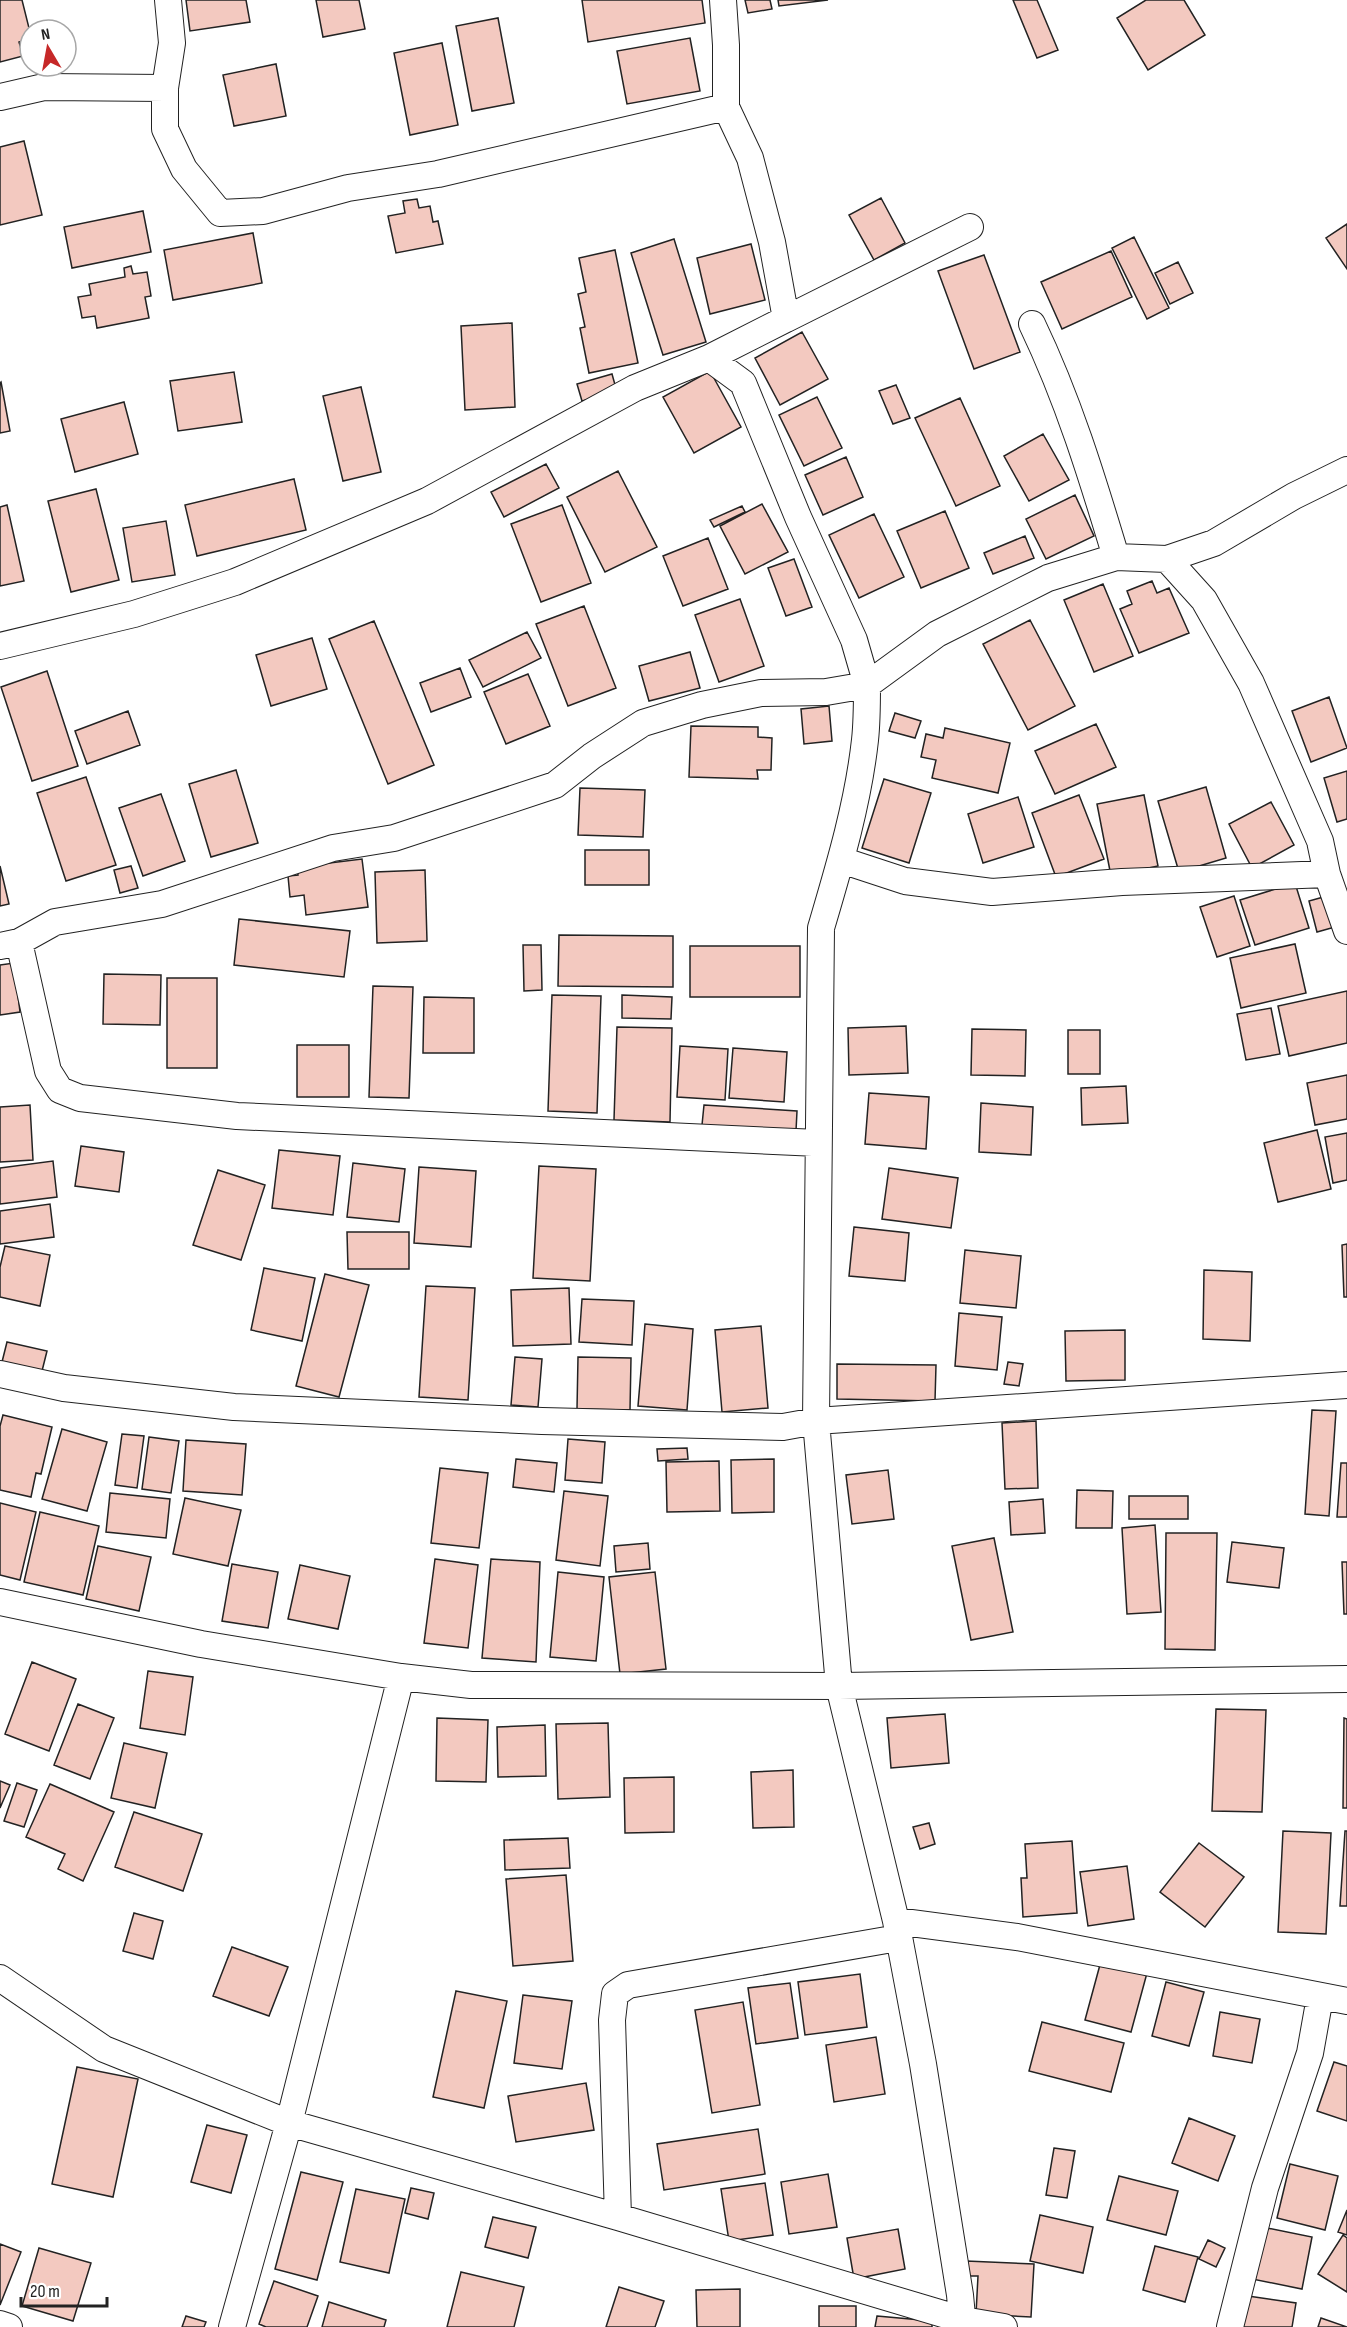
<svg xmlns="http://www.w3.org/2000/svg" width="1347" height="2327" viewBox="0 0 1347 2327" font-family="'Sofia Sans Condensed',sans-serif">
  <style>
    .building { fill: #f3c9c0; stroke: #222; stroke-width: 1.5 }
    .lines { fill: none; stroke-linecap: round; stroke-linejoin: round }
    .street-casing { stroke: #222; stroke-width: 28 }
    .street { stroke: #fff; stroke-width: 26 }
  </style>
  <rect width="100%" height="100%" fill="#fff"/>
  <path class="building" d="M0,0H22L30,32V39L19,42L23,56L0,62Z
    M186,0H246L250,22L190,31Z
    M316,0H359L365,29L323,37Z
    M582,0H702L705,23L588,42Z
    M745,0H770L772,9L748,13Z
    M778,0H828L779,6Z
    M1013,0H1037L1058,50L1037,58Z
    M1146,0H1184L1205,35L1148,70L1117,18Z
    M498,18L514,103L472,111L456,26Z
    M690,38L700,91L627,104L617,51Z
    M442,43L458,125L410,135L394,53Z
    M276,64L286,116L234,126L223,75Z
    M24,141L42,215L0,225V147Z
    M881,198L905,243L874,260L849,215Z
    M417,199L419,208L430,206L433,222L438,221L443,244L396,253L388,216L405,213L403,201Z
    M143,211L151,252L72,268L64,227Z
    M1347,224V269L1326,238Z
    M253,233L262,283L173,300L164,250Z
    M1134,237L1169,308L1147,319L1112,248Z
    M674,239L706,342L663,355L631,253Z
    M751,244L765,300L710,314L697,258Z
    M615,250L638,363L589,373L580,328L585,327L578,294L586,292L579,258Z
    M1111,251L1132,297L1062,329L1041,282Z
    M984,255L1020,352L974,369L938,271Z
    M1178,262L1193,293L1170,304L1155,273Z
    M131,266L133,274L147,272L151,296L145,297L149,318L97,328L95,316L82,318L78,297L91,295L89,284L125,277L124,268Z
    M512,323L515,407L465,410L461,326Z
    M802,332L828,379L780,405L755,358Z
    M710,371L741,427L694,453L663,397Z
    M234,372L242,422L178,431L170,381Z
    M612,374L617,392L582,401L577,384Z
    M1,382L10,431L0,433V383Z
    M896,385L910,418L893,424L879,391Z
    M361,387L381,472L343,481L323,396Z
    M817,397L842,448L804,466L779,415Z
    M960,398L1000,486L956,506L915,418Z
    M124,402L138,454L75,472L61,419Z
    M1043,434L1069,480L1029,501L1004,456Z
    M846,457L863,497L823,515L805,475Z
    M546,464L559,488L504,517L491,492Z
    M618,471L657,547L605,572L567,497Z
    M294,479L306,530L197,556L185,505Z
    M96,489L119,580L71,592L48,501Z
    M1075,495L1094,536L1046,559L1026,519Z
    M762,504L788,552L745,574L720,526Z
    M7,505L24,581L0,586V507Z
    M562,505L591,583L541,602L511,524Z
    M742,506L745,512L714,527L710,520Z
    M945,511L969,568L921,588L897,531Z
    M874,514L904,577L859,598L829,535Z
    M166,521L175,575L132,582L123,528Z
    M1025,536L1034,558L993,574L984,553Z
    M708,538L728,589L683,606L663,556Z
    M794,559L812,607L786,616L768,568Z
    M1152,581L1157,593L1169,588L1189,633L1139,653L1120,609L1132,604L1127,591Z
    M1103,584L1133,656L1094,672L1064,600Z
    M740,599L764,666L719,682L695,615Z
    M584,606L616,688L568,706L536,624Z
    M1030,620L1075,706L1028,730L983,644Z
    M374,621L434,765L388,784L329,639Z
    M527,632L541,658L483,687L469,660Z
    M312,638L327,689L271,706L256,655Z
    M690,652L700,688L649,701L639,666Z
    M460,668L471,697L431,712L420,683Z
    M47,671L78,766L32,781L1,687Z
    M528,674L550,726L506,744L484,692Z
    M1329,697L1347,748L1311,762L1292,711Z
    M829,706L832,741L804,744L801,709Z
    M128,711L140,745L87,764L75,731Z
    M895,713L921,721L915,738L889,731Z
    M1096,724L1116,767L1055,794L1035,751Z
    M691,726L758,727V737L772,738L771,770H757L758,779L689,777Z
    M945,728L1010,743L998,793L932,778L936,760L921,757L926,734L943,738Z
    M236,770L258,843L211,857L189,784Z
    M1347,771V819L1337,822L1324,778Z
    M86,777L116,865L66,881L37,793Z
    M884,779L931,793L909,863L862,848Z
    M1206,787L1226,858L1179,872L1158,801Z
    M580,788L645,790L643,837L578,835Z
    M161,794L185,861L143,876L119,808Z
    M1079,795L1104,859L1056,877L1032,813Z
    M1144,795L1158,866L1111,876L1097,804Z
    M1018,797L1034,847L983,863L968,814Z
    M1271,802L1294,845L1252,868L1229,824Z
    M585,850H649V885H585Z
    M362,859L368,907L306,915L304,895L290,897L288,876L298,875L297,867Z
    M0,866L9,904L0,906Z
    M131,866L138,888L120,893L114,870Z
    M425,870L427,941L377,943L375,872Z
    M1295,883L1309,928L1255,945L1240,900Z
    M1234,896L1250,946L1217,957L1200,907Z
    M1327,896L1335,927L1317,932L1309,901Z
    M239,919L350,931L344,977L234,965Z
    M559,935L673,936V987L558,986Z
    M1295,944L1306,993L1241,1008L1230,958Z
    M523,945H541L542,990L524,991Z
    M690,946H800V997H690Z
    M14,963L20,1012L0,1015V965Z
    M104,974L161,975L160,1025L103,1024Z
    M167,978H217V1068H167Z
    M373,986L413,987L409,1098L369,1097Z
    M1347,991V1043L1289,1056L1278,1006Z
    M552,995L601,996L597,1113L548,1111Z
    M622,995L672,997L671,1019L622,1018Z
    M424,997L474,998V1053H423Z
    M1271,1008L1280,1054L1246,1060L1237,1014Z
    M906,1026L908,1073L849,1075L848,1028Z
    M617,1027L672,1028L670,1122L614,1120Z
    M972,1029L1026,1030L1025,1076L971,1075Z
    M1068,1030H1100V1074H1068Z
    M297,1045H349V1097H297Z
    M680,1046L728,1049L725,1100L677,1097Z
    M733,1048L787,1052L784,1102L729,1098Z
    M1347,1075V1119L1315,1125L1307,1083Z
    M1126,1086L1128,1123L1082,1125L1081,1088Z
    M869,1093L929,1097L926,1149L865,1144Z
    M981,1103L1033,1107L1031,1155L979,1152Z
    M30,1105L33,1160L0,1162V1107Z
    M704,1105L797,1111L796,1131L702,1125Z
    M1317,1130L1331,1189L1278,1202L1264,1143Z
    M1347,1133V1180L1333,1183L1325,1137Z
    M81,1146L124,1152L119,1192L75,1186Z
    M279,1150L340,1156L333,1215L272,1208Z
    M53,1161L57,1197L0,1204V1168Z
    M353,1163L405,1169L399,1222L347,1217Z
    M539,1166L596,1169L590,1281L533,1278Z
    M419,1167L476,1171L471,1247L414,1243Z
    M889,1168L958,1178L951,1228L882,1219Z
    M218,1170L265,1185L241,1260L193,1245Z
    M50,1204L54,1237L0,1244V1211Z
    M854,1227L909,1233L905,1281L849,1276Z
    M347,1232H409V1269H348Z
    M1347,1244V1297H1344L1342,1245Z
    M5,1246L50,1255L40,1306L0,1297V1267Z
    M965,1250L1021,1256L1016,1308L960,1303Z
    M264,1268L315,1278L302,1341L251,1330Z
    M1204,1270L1252,1272L1250,1341L1203,1339Z
    M325,1274L369,1285L339,1397L296,1386Z
    M426,1286L475,1288L468,1400L419,1397Z
    M569,1288L571,1344L513,1346L511,1290Z
    M582,1299L634,1301L632,1345L579,1342Z
    M959,1313L1002,1317L997,1370L955,1366Z
    M645,1324L693,1329L687,1410L638,1406Z
    M761,1326L768,1408L722,1412L715,1330Z
    M1125,1330V1380L1066,1381L1065,1331Z
    M7,1342L47,1351L42,1371L2,1362Z
    M515,1357L542,1359L538,1407L511,1405Z
    M578,1357L631,1358L630,1410L577,1409Z
    M1008,1362L1023,1364L1019,1386L1004,1384Z
    M837,1364L936,1365L935,1401L837,1399Z
    M1312,1410L1336,1411L1329,1516L1305,1514Z
    M3,1415L52,1427L41,1474L36,1473L31,1497L0,1490V1426Z
    M1036,1421L1038,1488L1005,1489L1002,1423Z
    M62,1429L107,1442L87,1511L42,1499Z
    M122,1434L144,1436L137,1488L115,1485Z
    M149,1437L179,1441L171,1493L142,1489Z
    M568,1439L605,1442L602,1483L565,1480Z
    M186,1440L246,1444L242,1495L183,1491Z
    M687,1448L688,1459L658,1461L657,1449Z
    M516,1459L557,1463L554,1492L513,1487Z
    M774,1459V1512L732,1513L731,1460Z
    M719,1461L720,1511L667,1512L666,1462Z
    M1341,1463H1347V1517H1337Z
    M440,1468L488,1473L479,1548L431,1543Z
    M888,1470L894,1519L852,1524L846,1475Z
    M1077,1490L1113,1491L1112,1528H1076Z
    M564,1491L608,1496L600,1566L556,1560Z
    M110,1493L170,1499L166,1538L106,1532Z
    M1129,1496H1188V1519H1129Z
    M185,1498L241,1510L228,1566L173,1554Z
    M1043,1499L1045,1533L1011,1535L1009,1502Z
    M0,1503L36,1512L20,1580L0,1575Z
    M40,1512L99,1526L83,1595L24,1582Z
    M1155,1525L1161,1612L1127,1614L1122,1528Z
    M1166,1533H1217L1215,1650L1165,1649Z
    M994,1538L1013,1632L971,1640L952,1546Z
    M1232,1542L1284,1548L1279,1588L1227,1582Z
    M648,1543L650,1569L616,1572L614,1546Z
    M98,1546L151,1557L139,1611L86,1599Z
    M435,1559L478,1565L468,1648L424,1643Z
    M491,1559L540,1562L536,1662L482,1658Z
    M1342,1562H1347V1614H1344Z
    M232,1564L278,1572L268,1628L222,1621Z
    M300,1565L350,1576L338,1629L288,1619Z
    M558,1572L604,1577L596,1661L550,1657Z
    M655,1572L666,1669L620,1674L609,1577Z
    M32,1662L76,1679L49,1751L5,1734Z
    M148,1671L193,1677L185,1735L140,1728Z
    M78,1704L114,1718L90,1779L54,1765Z
    M1216,1709L1266,1710L1262,1812L1212,1811Z
    M945,1714L949,1763L891,1768L887,1718Z
    M437,1718L488,1720L486,1782L436,1781Z
    M1344,1718L1347,1719V1808H1343Z
    M608,1723L610,1797L558,1799L556,1724Z
    M545,1725L546,1776L498,1777L497,1727Z
    M124,1743L167,1753L155,1808L111,1798Z
    M793,1770L794,1827L753,1828L751,1772Z
    M674,1777V1832L625,1833L624,1778Z
    M0,1781L10,1785L0,1808Z
    M17,1783L37,1790L24,1827L4,1821Z
    M50,1784L114,1812L83,1881L58,1869L65,1854L26,1837Z
    M134,1812L202,1834L183,1891L115,1867Z
    M929,1823L935,1844L920,1849L913,1827Z
    M1283,1831L1331,1833L1326,1934L1278,1932Z
    M1345,1831H1347V1906H1340Z
    M568,1838L570,1868L505,1870L504,1840Z
    M1072,1841L1077,1913L1023,1917L1021,1878H1027L1025,1844Z
    M1199,1843L1244,1877L1205,1927L1160,1892Z
    M1127,1866L1134,1919L1088,1926L1080,1872Z
    M566,1875L573,1961L513,1966L506,1879Z
    M134,1913L163,1921L153,1959L123,1951Z
    M232,1947L288,1967L269,2016L213,1996Z
    M1101,1961L1147,1973L1131,2032L1085,2020Z
    M860,1974L867,2027L805,2035L798,1982Z
    M1166,1982L1204,1992L1189,2046L1152,2036Z
    M790,1983L798,2038L756,2044L748,1988Z
    M456,1991L507,2001L484,2108L433,2097Z
    M523,1995L572,2001L562,2069L514,2063Z
    M743,2002L760,2105L712,2113L695,2010Z
    M1220,2012L1260,2019L1252,2063L1213,2056Z
    M1042,2022L1124,2043L1111,2092L1029,2071Z
    M876,2037L885,2094L834,2102L826,2045Z
    M1334,2062L1347,2066V2121L1317,2111Z
    M77,2067L138,2079L113,2197L52,2184Z
    M586,2083L594,2130L516,2142L508,2096Z
    M1189,2118L1235,2136L1218,2181L1172,2163Z
    M207,2125L247,2135L231,2193L191,2182Z
    M758,2129L765,2174L664,2190L657,2144Z
    M1054,2148L1075,2151L1067,2198L1046,2195Z
    M1290,2164L1338,2176L1325,2230L1277,2218Z
    M301,2172L343,2182L317,2280L275,2269Z
    M828,2174L837,2227L789,2234L781,2182Z
    M1119,2176L1178,2191L1166,2235L1107,2220Z
    M765,2183L773,2235L729,2241L721,2189Z
    M411,2188L434,2193L428,2219L405,2213Z
    M356,2189L405,2199L389,2273L340,2262Z
    M1347,2210V2235L1338,2232Z
    M1040,2215L1093,2227L1083,2273L1030,2261Z
    M493,2217L536,2227L528,2258L485,2247Z
    M1262,2227L1312,2237L1302,2289L1252,2279Z
    M898,2229L905,2269L854,2279L847,2238Z
    M1343,2235L1347,2238V2292L1318,2274Z
    M1208,2240L1225,2248L1216,2267L1199,2259Z
    M0,2244L21,2252L0,2305Z
    M1155,2246L1198,2257L1185,2302L1143,2290Z
    M39,2248L91,2263L73,2321L22,2306Z
    M966,2261L1034,2264L1031,2317L976,2314L978,2276H965Z
    M461,2272L524,2287L514,2327H447Z
    M274,2281L318,2296L307,2327H266L259,2324Z
    M619,2287L664,2301L655,2327H606Z
    M740,2289V2327H697L696,2290Z
    M1248,2296L1296,2303L1292,2327H1243Z
    M329,2302L386,2320L384,2327H322Z
    M819,2306H856V2327H819Z
    M186,2316L206,2322L204,2327H182Z
    M877,2316L932,2321V2327H875Z
    M1321,2318L1347,2327H1318Z"/>
  <g class="lines">
    <g class="street-casing">
      <path id="street" d="M723,0L726,45V107
        M0,97L44,87L165,88L172,43L168,0
        M786,319L970,227
        M1116,557L1167,559L1214,543L1294,496L1347,470
        M1167,559L1204,600L1251,683L1320,841L1327,874
        M0,646L134,614L235,582L427,501L635,388L709,358L786,319L772,242L750,158L726,107L438,174L348,188L263,211L220,213L184,169L165,129V88
        M841,860L905,881L992,892L1122,882L1327,874L1347,931
        M19,942L55,922L162,904L333,848L394,838L555,785L592,756L643,723L702,705L761,693L826,692L867,685L854,640L798,517L743,383L709,358
        M0,946L19,942L48,1071L60,1090L80,1098L237,1116L818,1143
        M0,1374L64,1388L234,1407L542,1421L783,1427L816,1421L1347,1385
        M0,1602L201,1644L401,1677L471,1685L839,1686L1347,1679
        M896,1921L1017,1937L1347,2001
        M0,1978L104,2049L289,2123L618,2217L963,2320L1004,2327
        M618,2217L612,2020L615,1994L628,1985L898,1938
        M0,2324L9,2327
        M232,2327L289,2123L401,1677
        M963,2327L960,2295L923,2064L896,1921L839,1686L816,1421L821,928C839,867 858,804 865,740C867,722 867,703 867,685L937,634L1048,578L1116,557C1092,477 1068,399 1032,324
        M1230,2327L1265,2188L1310,2053L1320,1997"/>
    </g>
    <use href="#street" class="street"/>
  </g>
  <g transform="translate(48 48) rotate(350)"><circle r="28" fill="#ffffff" stroke="#a7a7a7" stroke-width="1.5"/>
  <path d="M0-4.5L10 22L0 15L-10 22Z" fill="#c62828"/>
  <text y="-9" font-size="16" font-weight="bold" text-anchor="middle" fill="#222222">N</text>
  </g>
  <path d="M21 2297v9h86v-9" fill="none" stroke="#222222" stroke-width="3"/>
  <text x="30" y="2297" font-size="18" fill="#222222" stroke="#ffffff" stroke-width="4.5" paint-order="stroke">20 m</text>
</svg>
